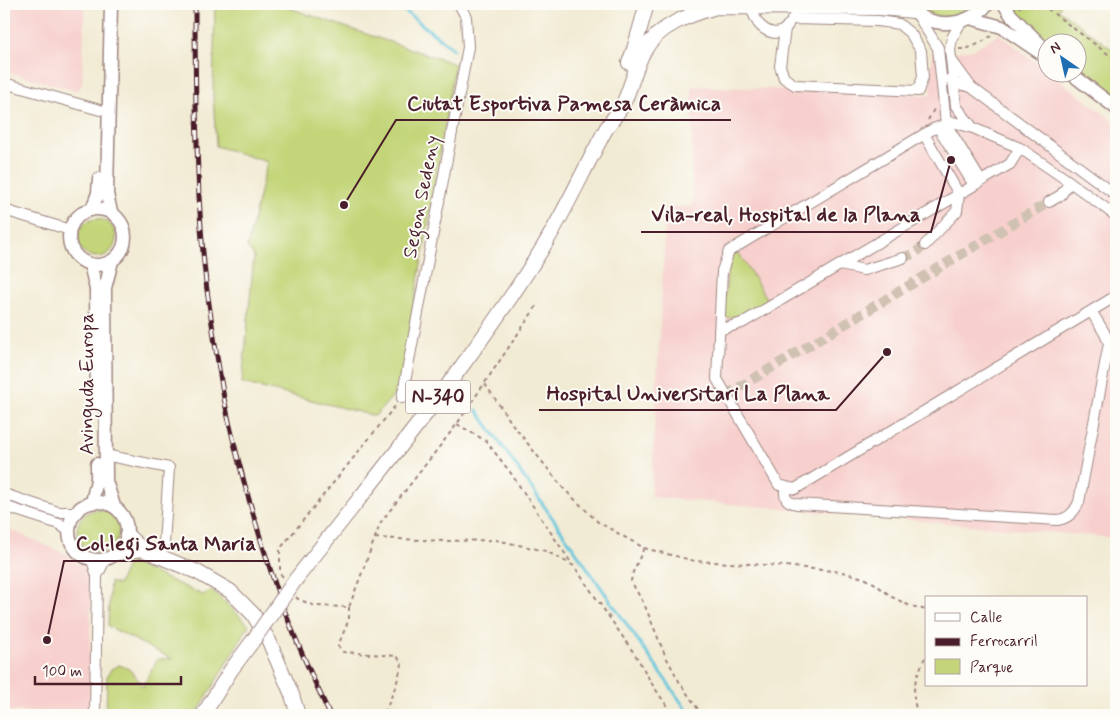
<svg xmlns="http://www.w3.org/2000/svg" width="1120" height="719" viewBox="0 0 1120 719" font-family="Mynerve,sans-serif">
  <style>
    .built { fill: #f7d0cd }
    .green { fill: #c3d578; stroke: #867a52 }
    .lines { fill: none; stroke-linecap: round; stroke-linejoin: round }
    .stream { stroke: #5fc5dc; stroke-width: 3 }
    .minor-tunnel { stroke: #d0c2b2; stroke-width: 10; stroke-dasharray: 10 5; stroke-linecap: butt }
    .minor-casing { stroke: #9e8580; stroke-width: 12 }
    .major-casing { stroke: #9e8580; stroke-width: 15 }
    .highway-casing { stroke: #9e8580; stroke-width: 16 }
    .path { stroke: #9e8580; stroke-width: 2; stroke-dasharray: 4 4; stroke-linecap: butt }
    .minor { stroke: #fff; stroke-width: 10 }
    .major { stroke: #fff; stroke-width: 12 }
    .highway { stroke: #fff; stroke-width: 14 }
    .rail-casing { stroke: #4a1f2b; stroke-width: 5 }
    .rail { stroke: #fdfcf7; stroke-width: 3; stroke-dasharray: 9; stroke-linecap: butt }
    .highway-bridge-casing { stroke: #9e8580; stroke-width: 16; stroke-linecap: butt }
    .highway-bridge { stroke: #fff; stroke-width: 14 }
    .labels { text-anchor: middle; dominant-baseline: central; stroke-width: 4; stroke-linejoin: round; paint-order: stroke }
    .shield { fill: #fdfcf7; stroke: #806168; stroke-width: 1 }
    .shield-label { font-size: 19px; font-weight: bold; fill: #4a1f2b }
    .street-label { font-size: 20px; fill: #4a1f2b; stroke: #fdfcf7 }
    .leader { fill: none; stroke: #4a1f2b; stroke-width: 2 }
    .callout-dot { fill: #4a1f2b; stroke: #fdfcf7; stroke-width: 2 }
    .callout-label { font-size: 21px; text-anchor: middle; font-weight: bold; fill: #4a1f2b; stroke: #fdfcf7; stroke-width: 4; stroke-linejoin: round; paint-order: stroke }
  </style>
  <rect width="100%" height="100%" fill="#fdfcf7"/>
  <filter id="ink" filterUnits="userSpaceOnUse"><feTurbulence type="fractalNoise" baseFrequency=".02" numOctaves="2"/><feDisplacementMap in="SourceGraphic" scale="10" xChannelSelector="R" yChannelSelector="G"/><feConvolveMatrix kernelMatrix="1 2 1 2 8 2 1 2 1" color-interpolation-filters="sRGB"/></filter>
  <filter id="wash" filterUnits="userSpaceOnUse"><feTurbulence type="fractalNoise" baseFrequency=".0096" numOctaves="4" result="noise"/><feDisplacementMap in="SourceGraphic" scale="20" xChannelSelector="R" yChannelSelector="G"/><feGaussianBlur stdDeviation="1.12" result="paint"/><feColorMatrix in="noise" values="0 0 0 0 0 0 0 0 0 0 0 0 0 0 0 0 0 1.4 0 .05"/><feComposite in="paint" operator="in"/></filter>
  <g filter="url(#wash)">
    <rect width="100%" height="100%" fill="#f2ebd4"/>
    <path class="built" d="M4,4H85L82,85L76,91L4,71Z
      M999,34L1047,71L1048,72L1050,73L1116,123V538L651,497L666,207H692V86L931,95L932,52H955L974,49Z
      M4,527L68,555L77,564L91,569L90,713L4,711Z"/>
    <path class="green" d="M215,4H288L289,8L455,64L400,388L375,416L242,383L254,256L247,248L267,162L216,146L213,93Z
      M913,4H979L970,11L954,17L937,16L926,13Z
      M1007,4H1061L1059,10L1116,52V100L1078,69V42H1048L1047,44Z
      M78 238a19 19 0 1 1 38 0a19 19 0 1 1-38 0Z
      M737,250L769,303L742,316L727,318L723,315L729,256Z
      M77 531a21 21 0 1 1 42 0a21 21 0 1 1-42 0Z
      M129,562L203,595L212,590L249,625L196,715H106L107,677L111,669L119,665C134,669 134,676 143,687L153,667L158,659H172L108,626L110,582L118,585Z"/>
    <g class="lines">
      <path class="stream" d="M396,4L453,49
        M477,410L690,715"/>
    </g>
  </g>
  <g filter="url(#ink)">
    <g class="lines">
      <path class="minor-tunnel" d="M903,258L915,253L925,245
        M726,395L1049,202"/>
      <g class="minor-casing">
        <path id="minor" d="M751,8C753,13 755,18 758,23C766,33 780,38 788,25
          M917,14L938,48L946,124L981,181
          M961,22L952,38L950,49L956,106L973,128
          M785,29L780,66L784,78L795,85L918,91L923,77L921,51L911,34L899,24L878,21L792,19
          M950,79L954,83L971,87L952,61
          M4,83L100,110
          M971,87L1116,195
          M938,127L974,185
          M924,134L959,194L957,211L925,245
          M1020,148L1070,182L1116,216
          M1049,202L1061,195L1070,182
          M4,210L70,230
          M840,265L864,270L903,258
          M719,330L742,323L1010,164L1020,148L973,128L953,122L933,129L729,251L722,271L717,379L779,485L795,489L1116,296
          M402,398L468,47L466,17L459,4
          M105,455L169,468L164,544L159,556
          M785,487C784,498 786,502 797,504L1057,520C1068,519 1074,513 1079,502L1109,343L1104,332L1091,311
          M4,494L58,512H75
          M4,506L59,524L69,531
          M92,560L97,576L95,715
          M97,576L105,560"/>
      </g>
      <g class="major-casing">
        <path id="major" d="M111,4L107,194L111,212
          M906,4C930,30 964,29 988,4
          M1004,4L1011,15L1044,48
          M970,18L1002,27L1048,58
          M1069,72L1116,108
          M69 237a28 28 0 1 1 56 0a28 28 0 1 1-56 0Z
          M92,209L98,193L99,179
          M112,261L105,288L106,481L114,506
          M90,264L96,289L97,404
          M69 531a29 29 0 1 1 58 0a29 29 0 1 1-58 0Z
          M92,502L97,480V464"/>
      </g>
      <g class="highway-casing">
        <path id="highway" d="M688,4L716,7L880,8L913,11
          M629,63L634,49L647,4
          M127,535L142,549L197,572L230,591L253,614L269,641L292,695L298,715
          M117,553L142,549
          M296,579C380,471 469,366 542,249C566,210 584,169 606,129C611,121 618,113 623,104C631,88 635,67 644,51C659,25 689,15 716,7
          M203,715L231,670L252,642"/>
      </g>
      <path class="path" d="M1041,4L1116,60
        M1019,8L1021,6L1030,4
        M959,49C969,50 983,42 991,36
        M928,120L934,109
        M485,384L513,425L563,488L598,522L644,548L633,572L631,581L645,606L665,655L680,683L702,715
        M457,424L486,441L510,472L572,564
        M375,538L445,541L496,540L546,551L574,566L638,659L652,684L673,715
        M644,548L695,561L785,566L842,572L864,578L874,583L892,597L908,605L926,610
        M283,577L280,573V549L396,405
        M296,597L298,599L315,606L349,607L381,522L457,424L538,304
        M349,607V619L338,646L343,652L397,656L402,664L396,685L384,715
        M918,715C909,689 916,679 926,655"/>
      <use href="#minor" class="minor"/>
      <use href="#major" class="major"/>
      <use href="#highway" class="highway"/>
      <g class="rail-casing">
        <path id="rail" d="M195,4C195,68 196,132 199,196C201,230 203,264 208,297C213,331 218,365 224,398C237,463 256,527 277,590C292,633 311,674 330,715"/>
      </g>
      <use href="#rail" class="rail"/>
      <g class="highway-bridge-casing">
        <path id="highway-bridge" d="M252,642L296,579"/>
      </g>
      <use href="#highway-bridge" class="highway-bridge"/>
    </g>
  </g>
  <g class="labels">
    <rect class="shield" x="405.5" y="380.5" width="65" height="33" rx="4"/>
    <g class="shield-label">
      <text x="438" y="397">N-340</text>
    </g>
    <g class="street-label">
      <text transform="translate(422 197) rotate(-79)">Segon Sedeny</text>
      <text transform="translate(87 384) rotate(-90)">Avinguda Europa</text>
    </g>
  </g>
  <path class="leader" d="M344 205L396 120H731M951 160L931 232H641M887 352L836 410H539M47 640L64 561H269"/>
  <g class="callout-dot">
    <circle cx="344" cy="205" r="5"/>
    <circle cx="951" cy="160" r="5"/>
    <circle cx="887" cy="352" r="5"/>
    <circle cx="47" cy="640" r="5"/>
  </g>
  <g class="callout-label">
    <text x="564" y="110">Ciutat Esportiva Pamesa Ceràmica</text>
    <text x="786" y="221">Vila-real, Hospital de la Plana</text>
    <text x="688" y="400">Hospital Universitari La Plana</text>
    <text x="166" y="550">Col·legi Santa Maria</text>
  </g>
  <rect width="1120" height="719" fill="none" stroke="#fdfcf7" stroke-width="20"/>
  <rect x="925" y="596" width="162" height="90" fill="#fdfcf7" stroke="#b5a4a5"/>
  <rect x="935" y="613" width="25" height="8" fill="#ffffff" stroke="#b5a4a5"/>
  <text x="970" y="622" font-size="15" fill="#4a1f2b">Calle</text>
  <rect x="935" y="638" width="25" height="8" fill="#4a1f2b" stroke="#b5a4a5"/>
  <text x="970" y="646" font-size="15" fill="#4a1f2b">Ferrocarril</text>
  <rect x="935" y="659" width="25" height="15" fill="#c3d578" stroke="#b5a4a5"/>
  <text x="970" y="672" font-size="15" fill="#4a1f2b">Parque</text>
  <g transform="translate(1062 58) rotate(326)"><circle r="24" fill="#fdfcf7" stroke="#b5a4a5"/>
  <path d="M0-4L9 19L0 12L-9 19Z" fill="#1f6fb2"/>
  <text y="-8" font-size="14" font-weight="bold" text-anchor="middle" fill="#4a1f2b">N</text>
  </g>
  <path d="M35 676v8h146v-8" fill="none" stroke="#4a1f2b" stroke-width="2.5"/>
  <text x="42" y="676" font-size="15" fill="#4a1f2b" stroke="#fdfcf7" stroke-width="4" paint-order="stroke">100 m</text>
</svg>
